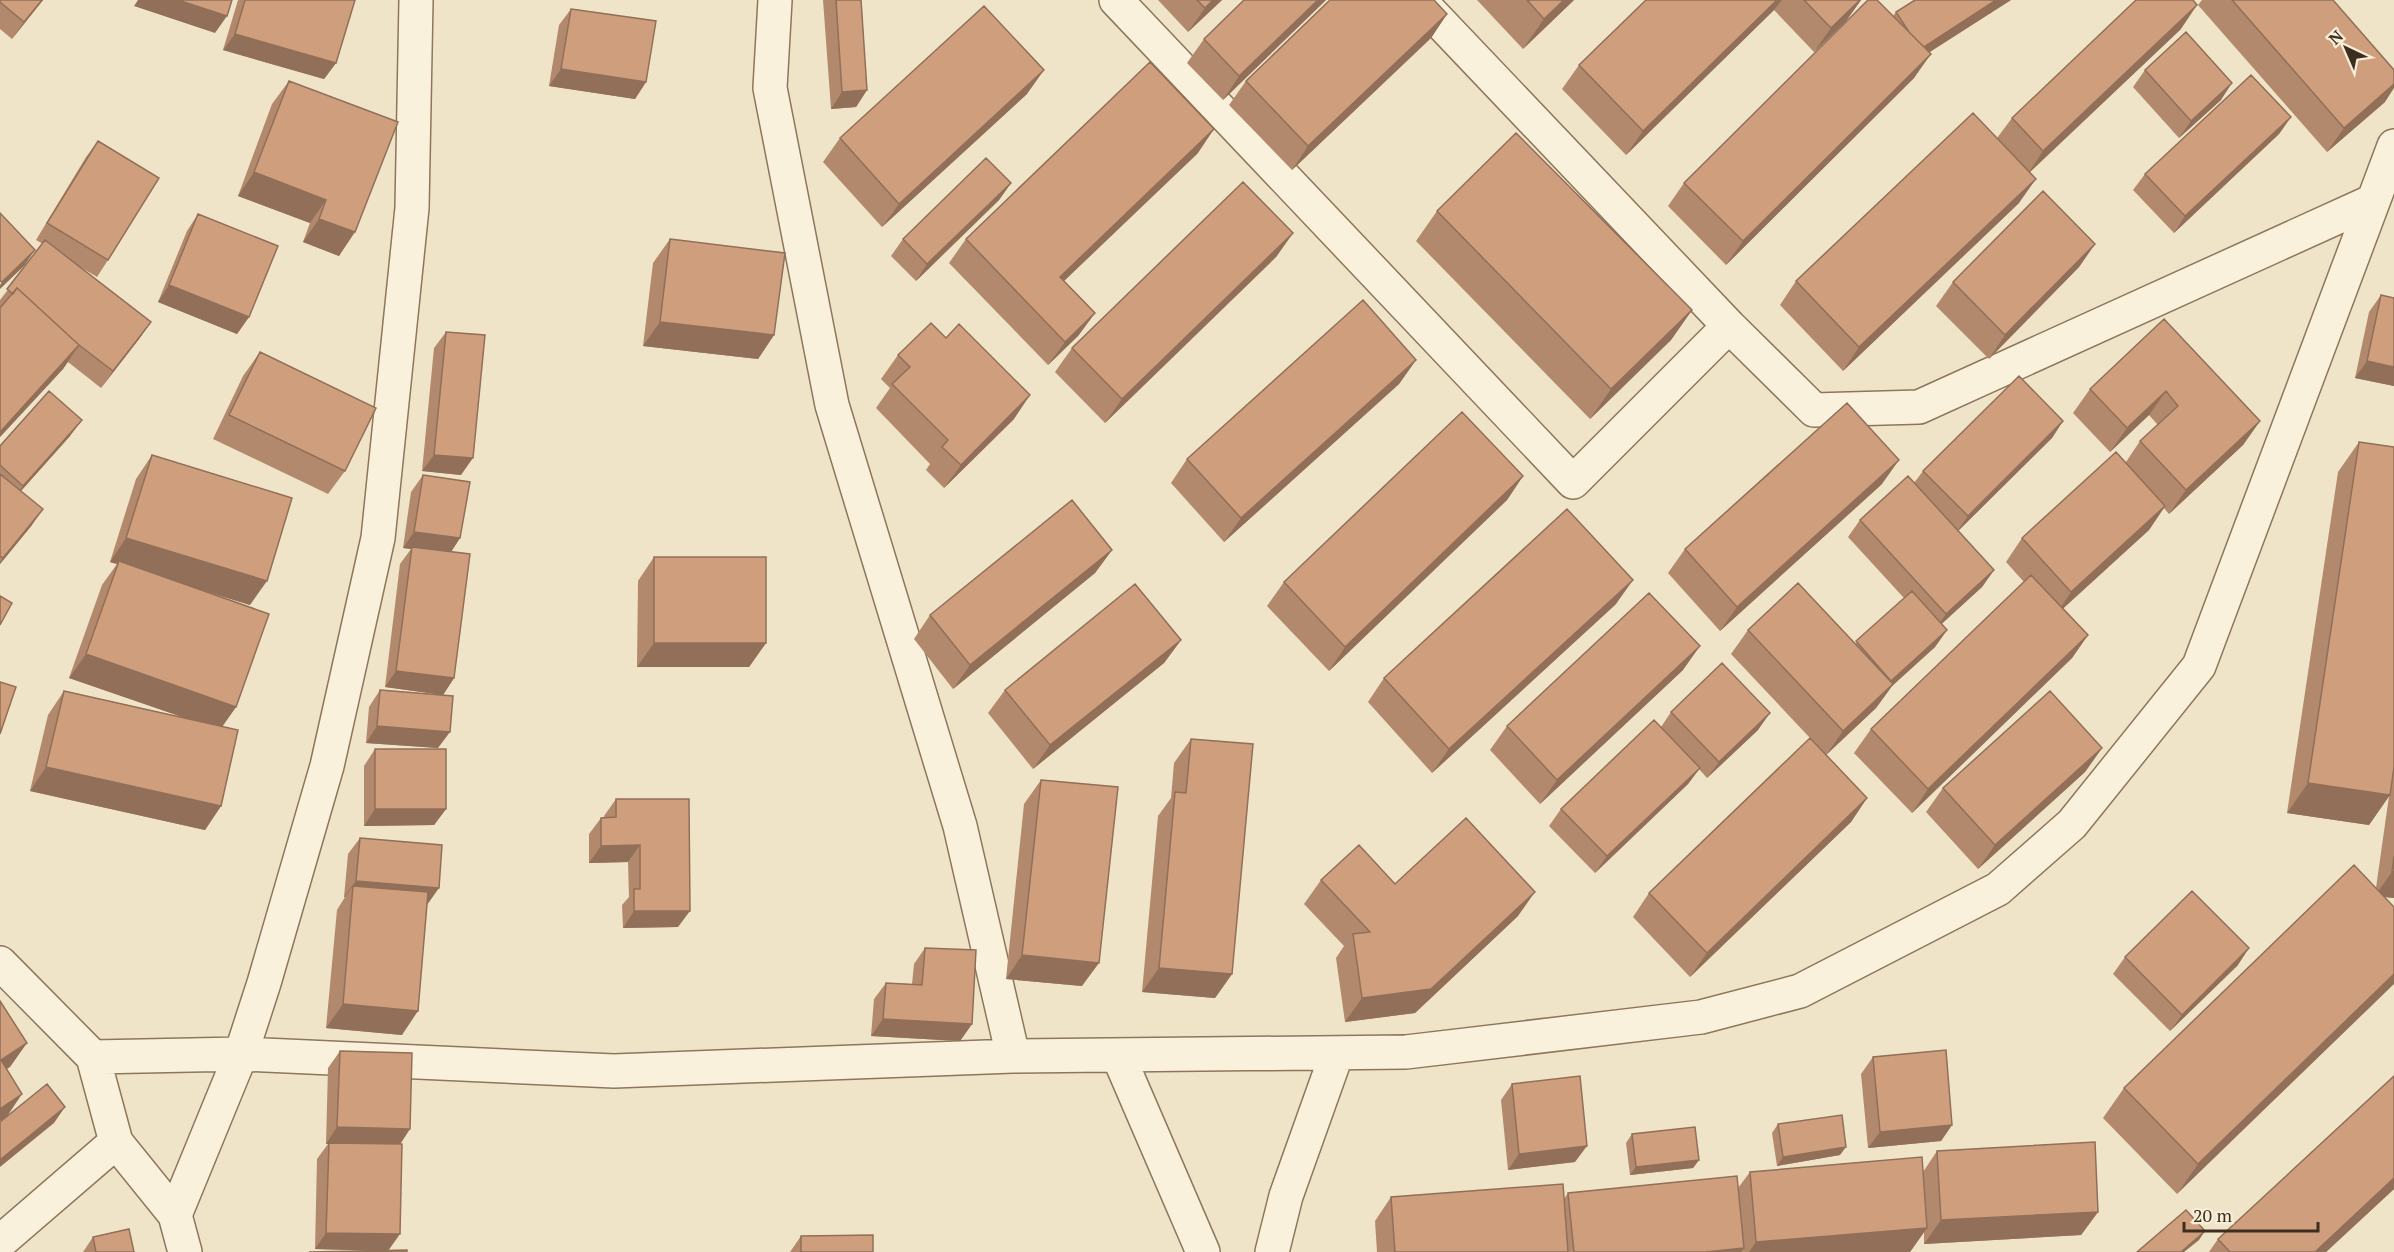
<svg xmlns="http://www.w3.org/2000/svg" width="2394" height="1252" viewBox="0 0 2394 1252" font-family="'PT Serif',serif">
  <style>
    .lines { fill: none; stroke-linecap: round; stroke-linejoin: round }
    .minor-casing { stroke: #8d765c; stroke-width: 36 }
    .minor { stroke: #faf1dc; stroke-width: 33 }
    .wall { fill: #b2896c }
    .shaded-wall { fill: #916f58 }
    .building { fill: #cf9f7d; stroke: #916f58; stroke-width: 1.5 }
  </style>
  <rect width="100%" height="100%" fill="#f0e4c8"/>
  <g class="lines">
    <g class="minor-casing">
      <path id="minor" d="M775,0L770,88L832,405L960,826L1013,1056
        M1116,0L1573,482L1729,326L1814,410L1919,407L2373,201
        M1419,0L1729,326
        M0,963L93,1057L116,1142L175,1215L185,1252
        M1118,1055L1203,1252
        M93,1057L241,1054L614,1071L1013,1056L1406,1052L1701,1017L1800,991L1998,889L2072,824L2199,666L2394,146
        M175,1215L241,1054L264,983L327,766L378,538L412,208L416,0
        M0,1242L116,1142
        M1272,1252L1286,1196L1337,1053"/>
    </g>
    <use href="#minor" class="minor"/>
  </g>
  <path class="wall" d="M0,0H43L12,39L0,29Z
    M238,0H355L336,63L324,79L223,50Z
    M823,0H861L867,90L856,107L831,109Z
    M1158,0H1222L1188,32Z
    M1244,0H1326L1223,100L1187,63L1204,39Z
    M1477,0H1574L1523,49Z
    M1646,0H1861L1846,21L1814,52L1774,10L1626,155L1562,89L1579,65Z
    M1915,0H2011L1930,52L1914,78L1726,265L1668,206L1684,183L1893,16L1896,12Z
    M2202,0H2333L2385,102L2327,152L2198,5Z
    M571,9L646,82L635,99L549,86L559,25Z
    M1447,14L1431,38L1292,170L1229,105L1246,81Z
    M2181,29L2029,172L2019,203L1843,371L1780,305L1796,281L1997,138L2012,118Z
    M2145,70L2221,100L2179,138L2133,87Z
    M289,81L398,122L339,256L303,242L310,223L238,196L272,104Z
    M1027,94L882,227L823,162L840,138Z
    M2291,117L2279,134L2174,233L2133,190L2145,174Z
    M98,141L108,260L97,277L77,265L151,322L139,339L101,388L68,362L63,369L0,437V300L43,244L36,240L86,157Z
    M1198,153L1064,281L1095,313L1078,336L1048,365L949,263L966,239Z
    M1011,183L999,200L916,281L891,256L903,239Z
    M1437,211L1692,310L1671,340L1590,419L1416,241Z
    M198,214L249,317L237,334L158,302L187,231Z
    M1293,233L1276,257L1105,423L1055,372L1072,348Z
    M670,239L774,335L758,359L643,346L653,263Z
    M2095,244L2079,267L1989,359L1936,306L1953,282Z
    M2381,295L2394,298V386L2355,378L2369,312Z
    M2164,319L2260,421L2243,445L2169,514L2164,508L2149,530L2063,608L2088,635L2072,658L1912,813L1854,753L1871,729L2024,582L2006,562L2022,538L2126,462L2140,441L2158,425L2149,415L2110,452L2073,413L2090,389Z
    M446,332L461,475L422,471L434,348Z
    M260,352L345,471L328,494L213,439L243,376Z
    M898,355L1014,419L944,488L926,470L930,464L876,408L890,388L881,379Z
    M1416,360L1399,384L1224,542L1171,483L1187,459Z
    M2063,421L2052,438L1958,531L1994,570L1982,587L1941,624L1947,630L1935,647L1892,686L1876,708L1826,755L1731,654L1748,630L1855,644L1904,598L1848,537L1860,520L1914,483L1923,471Z
    M70,436L21,491L32,525L0,564V446Z
    M2359,442L2394,447V898L2385,897L2394,907L2177,1194L2103,1118L2124,1088L2376,888L2389,796L2369,825L2287,813L2338,472Z
    M152,455L250,605L195,588L236,707L222,726L221,806L205,830L30,791L48,715L64,691L182,717L69,678L102,585L117,564L110,562L136,479Z
    M423,475L460,538L451,552L454,678L443,695L385,687L400,564L411,549L403,548L411,492Z
    M1523,476L1507,500L1329,671L1267,606L1284,582Z
    M1882,484L1720,631L1668,573L1685,549Z
    M1112,550L1095,573L953,689L914,639L930,615Z
    M654,557L766,643L749,667H637L638,581Z
    M1616,604L1432,773L1368,702L1384,678Z
    M1181,640L1164,663L1033,769L988,713L1005,690Z
    M1683,670L1540,804L1490,750L1507,726Z
    M380,690L438,748L366,743L369,707Z
    M1671,712L1758,730L1707,778L1699,769L1688,784L1595,873L1549,826L1561,809L1661,727Z
    M1191,739L1232,974L1215,998L1142,992L1158,816L1171,798L1174,763Z
    M2102,748L2085,772L1978,869L1926,812L1943,788Z
    M375,749L446,809L434,825L364,826V766Z
    M1041,780L1082,986L1006,979L1024,804Z
    M1867,798L1851,822L1690,977L1633,917L1649,893Z
    M616,799H689L678,927L623,928L622,905L629,897L628,862L589,863V834L601,818L604,817V816Z
    M360,838L427,905L402,1035L326,1028L337,910L345,897H344L348,854Z
    M1321,880L1395,884L1518,916L1415,1013L1345,1022L1336,958L1344,946L1304,904Z
    M925,948L972,1024L960,1041L871,1036L874,999L886,983L912,984L914,964Z
    M2125,957L2238,965L2170,1031L2113,974Z
    M340,1051L400,1144L386,1251L315,1249L317,1159L328,1144H326L328,1068Z
    M1873,1057L1952,1125L1941,1141L1868,1148L1861,1074Z
    M2394,1076V1189L2326,1252H2209L2218,1239Z
    M1512,1084L1575,1162L1508,1170L1501,1100Z
    M1778,1124L1840,1155L1777,1166L1772,1133Z
    M1632,1134L1699,1160L1693,1168L1630,1175L1626,1143Z
    M1937,1151L2098,1212L2081,1235L1924,1244V1232L1910,1252H1377L1375,1221L1391,1197L1564,1199L1568,1193L1738,1188L1750,1172H1923Z
    M801,1236L873,1252H790Z
    M93,1237L134,1252H83Z"/>
  <path class="shaded-wall" d="M42,0H43L12,39L24,22Z
    M138,0H178L227,16L215,33L134,6Z
    M1213,0H1222L1188,32L1205,8Z
    M1318,0H1326L1223,100L1239,76Z
    M1564,0H1574L1523,49L1544,19Z
    M1777,0H1782L1774,10L1626,155L1643,131Z
    M1860,0H1861L1846,21L1814,52L1831,28Z
    M1996,0H2011L1909,65L1921,49Z
    M2197,5L2181,29L2027,175L2043,151Z
    M1447,14L1431,38L1292,170L1308,146Z
    M235,34L336,63L324,79L223,50Z
    M1931,54L1914,78L1726,265L1743,241Z
    M561,69L646,82L635,99L549,86Z
    M1044,70L1027,94L882,227L899,204Z
    M2232,83L2221,100L2179,138L2191,121Z
    M2394,84V88L2385,102L2327,152L2344,128Z
    M867,90L856,107L831,109L842,92Z
    M2291,117L2279,134L2174,233L2185,216Z
    M1214,129L1198,153L1043,301L1060,277Z
    M254,172L326,200L310,223L238,196Z
    M2036,179L2019,203L1843,371L1859,347Z
    M1011,183L999,200L916,281L927,264Z
    M319,219L355,232L339,256L303,242Z
    M1293,233L1276,257L1105,423L1122,399Z
    M2095,244L2079,267L1989,359L2005,335Z
    M35,250L24,266L0,289V285L2,282Z
    M169,285L249,317L237,334L158,302Z
    M1692,310L1671,340L1590,419L1611,389Z
    M1095,313L1078,336L1048,365L1065,342Z
    M151,322L139,339L101,388L113,371Z
    M660,322L774,335L758,359L643,346Z
    M79,345L63,369L0,437V432Z
    M1416,360L1399,384L1224,542L1241,518Z
    M2367,361L2394,367V386L2355,378Z
    M2166,391L2149,415L2110,452L2127,428Z
    M1030,395L1014,419L944,488L961,465Z
    M82,420L70,436L11,502L23,486Z
    M2063,421L2052,438L1956,533L1968,516Z
    M2260,421L2243,445L2169,514L2186,490Z
    M434,455L473,458L461,475L422,471Z
    M1899,460L1882,484L1720,631L1737,607Z
    M1523,476L1507,500L1329,671L1345,647Z
    M2165,506L2149,530L2055,616L2071,592Z
    M43,509L32,525L0,564V562L3,558Z
    M414,532L460,538L449,555L412,547L411,549L403,548Z
    M126,538L267,581L250,605L118,564L119,561L117,564L110,562Z
    M1112,550L1095,573L953,689L970,665Z
    M1994,570L1982,587L1934,631L1946,614Z
    M1633,580L1616,604L1432,773L1449,749Z
    M1947,630L1935,647L1892,686L1876,708L1826,755L1843,731L1891,681Z
    M2088,635L2072,658L1912,813L1928,789Z
    M1181,640L1164,663L1033,769L1050,745Z
    M654,643H766L749,667H637Z
    M1700,646L1683,670L1540,804L1557,780Z
    M86,654L236,707L220,730L69,678Z
    M396,671L454,678L443,695L385,687Z
    M1770,713L1758,730L1707,778L1719,762Z
    M377,726L450,732L438,748L366,743Z
    M2102,748L2085,772L1978,869L1995,845Z
    M46,767L221,806L205,830L30,791Z
    M1700,768L1688,784L1595,873L1607,856Z
    M2308,783L2390,795L2369,825L2287,813Z
    M1867,798L1851,822L1690,977L1707,953Z
    M375,809H446L434,825L364,826Z
    M640,845L628,862L589,863L601,846Z
    M2392,872H2394V898L2375,896Z
    M356,881L439,888L427,905L353,886L345,897H344Z
    M1535,892L1518,916L1415,1013L1345,1022L1362,998Z
    M634,911H690L678,927L623,928Z
    M2249,948L2238,965L2170,1031L2182,1015Z
    M1022,955L1099,963L1082,986L1006,979Z
    M1159,968L1232,974L1215,998L1142,992Z
    M2394,974V984L2177,1194L2198,1164Z
    M343,1004L418,1011L402,1035L326,1028Z
    M883,1019L972,1024L960,1041L871,1036Z
    M27,1043L10,1067L0,1073V1061Z
    M22,1094L6,1118L0,1121V1109Z
    M65,1107L54,1123L0,1167V1160Z
    M1952,1125L1941,1141L1868,1148L1880,1132Z
    M337,1127L410,1129L399,1146L326,1144Z
    M1587,1146L1575,1162L1508,1170L1519,1154Z
    M1846,1147L1840,1155L1777,1166L1783,1157Z
    M1699,1160L1693,1168L1630,1175L1636,1167Z
    M2394,1178V1189L2326,1252H2315Z
    M2098,1212L2081,1235L1924,1244L1941,1220Z
    M1927,1228L1910,1252H1749L1756,1242Z
    M2205,1231L2199,1240L2184,1252H2181Z
    M326,1233L400,1234L388,1251L315,1249Z
    M1744,1248L1741,1252H1705Z"/>
  <path class="building" d="M0,0H42L24,22L0,2Z
    M178,0H232L227,16Z
    M245,0H355L336,63L235,34Z
    M836,0H861L867,90L842,92Z
    M1197,0H1213L1205,8Z
    M1244,0H1318L1239,76L1204,39Z
    M1330,0H1434L1447,14L1308,146L1246,81Z
    M1527,0H1564L1544,19Z
    M1646,0H1777L1643,131L1579,65Z
    M1804,0H1860L1831,28Z
    M1868,0H1877L1931,54L1743,241L1684,183Z
    M1915,0H1996L1924,47L1909,32L1896,12Z
    M2136,0H2193L2197,5L2043,151L2012,118Z
    M2232,0H2333L2394,70V84L2344,128Z
    M984,6L1044,70L899,204L840,138Z
    M571,9L656,21L646,82L561,69Z
    M2186,32L2232,83L2191,121L2145,70Z
    M1150,62L1214,129L1060,277L1095,313L1065,342L966,239Z
    M2251,75L2291,117L2185,216L2145,174Z
    M289,81L398,122L355,232L319,219L326,200L254,172Z
    M1973,113L2036,179L1859,347L1796,281Z
    M1516,133L1692,310L1611,389L1437,211Z
    M98,141L159,178L108,260L47,223Z
    M986,158L1011,183L927,264L903,239Z
    M1243,182L1293,233L1122,399L1072,348Z
    M2043,191L2095,244L2005,335L1953,282Z
    M0,213L35,250L2,282L0,281Z
    M198,214L278,246L249,317L169,285Z
    M670,239L785,253L774,335L660,322Z
    M45,240L151,322L113,371L79,345L17,288L13,294L7,289Z
    M17,288L79,345L0,432V308Z
    M2381,295L2394,298V367L2367,361Z
    M1363,300L1416,360L1241,518L1187,459Z
    M2164,319L2260,421L2186,490L2140,441L2178,406L2166,391L2127,428L2090,389Z
    M931,323L946,338L959,324L1030,395L961,465L942,447L948,440L892,384L910,367L898,355Z
    M446,332L485,335L473,458L434,455Z
    M260,352L376,408L345,471L229,415Z
    M2019,376L2063,421L1968,516L1923,471Z
    M49,391L82,420L23,486L0,465V446Z
    M1847,403L1899,460L1737,607L1685,549Z
    M1462,412L1523,476L1345,647L1284,582Z
    M2359,442L2394,447V767L2390,795L2308,783Z
    M2116,452L2165,506L2071,592L2022,538Z
    M152,455L292,498L267,581L126,538Z
    M0,474L43,509L3,558L0,556Z
    M423,475L470,482L460,538L414,532Z
    M1908,476L1994,570L1946,614L1860,520Z
    M1072,500L1112,550L970,665L930,615Z
    M1567,509L1633,580L1449,749L1384,678Z
    M412,547L470,554L454,678L396,671Z
    M654,557H766V643H654Z
    M119,561L269,614L236,707L86,654Z
    M2031,575L2088,635L1928,789L1871,729Z
    M1798,583L1893,684L1843,731L1748,630Z
    M1135,584L1181,640L1050,745L1005,690Z
    M1912,591L1947,630L1891,681L1856,641Z
    M1649,593L1700,646L1557,780L1507,726Z
    M0,596L12,603L0,625Z
    M1722,663L1770,713L1719,762L1671,712Z
    M0,682L16,687L0,734Z
    M380,690L453,696L450,732L377,726Z
    M64,691L238,730L221,806L46,767Z
    M2050,691L2102,748L1995,845L1943,788Z
    M1654,720L1700,768L1607,856L1561,809Z
    M1810,738L1867,798L1707,953L1649,893Z
    M1191,739L1253,744L1232,974L1159,968L1175,792L1186,793Z
    M375,749H446V809H375Z
    M1041,780L1118,787L1099,963L1022,955Z
    M616,799H689L690,911H634V889H640V845L601,846V818L616,817Z
    M1466,818L1535,892L1431,989L1362,998L1353,934L1370,932L1321,880L1359,845L1395,884Z
    M360,838L442,845L439,888L356,881Z
    M2394,856V872H2392Z
    M2354,865L2394,907V974L2198,1164L2124,1088Z
    M353,886L428,892L418,1011L343,1004Z
    M2192,891L2249,948L2182,1015L2125,957Z
    M925,948L976,950L972,1024L883,1019L886,983L922,985Z
    M0,1001L27,1043L1,1060L22,1094L0,1109Z
    M1946,1050L1952,1125L1880,1132L1873,1057Z
    M340,1051L412,1053L410,1129L337,1127Z
    M1580,1076L1587,1146L1519,1154L1512,1084Z
    M2394,1076V1178L2315,1252H2230L2218,1239Z
    M47,1084L65,1107L0,1160V1122Z
    M1842,1115L1846,1147L1783,1157L1778,1124Z
    M1695,1127L1699,1160L1636,1167L1632,1134Z
    M2095,1142L2098,1212L1941,1220L1937,1151Z
    M329,1143L402,1144L400,1234L326,1233Z
    M1922,1157L1927,1228L1756,1242L1750,1172Z
    M1737,1176L1744,1248L1705,1252H1574L1568,1193Z
    M1563,1184L1568,1252H1395L1391,1197Z
    M2186,1210L2205,1231L2181,1252H2137Z
    M129,1229L134,1252H96L93,1237Z
    M873,1235V1252H801V1236Z
    M407,1250V1252H309Z"/>
  <g transform="translate(2346 48) rotate(316)" stroke="#f7eed8" stroke-width="4.5" paint-order="stroke">
  <path d="M0-4.5L10 22L0 15L-10 22Z" fill="#3d2e20"/>
  <text y="-9" font-size="16" font-weight="bold" text-anchor="middle" fill="#3d2e20">N</text>
  </g>
  <path d="M2184 1222v9h134v-9" fill="none" stroke="#3d2e20" stroke-width="3"/>
  <text x="2193" y="1222" font-size="18" fill="#3d2e20" stroke="#f7eed8" stroke-width="4.5" paint-order="stroke">20 m</text>
</svg>
